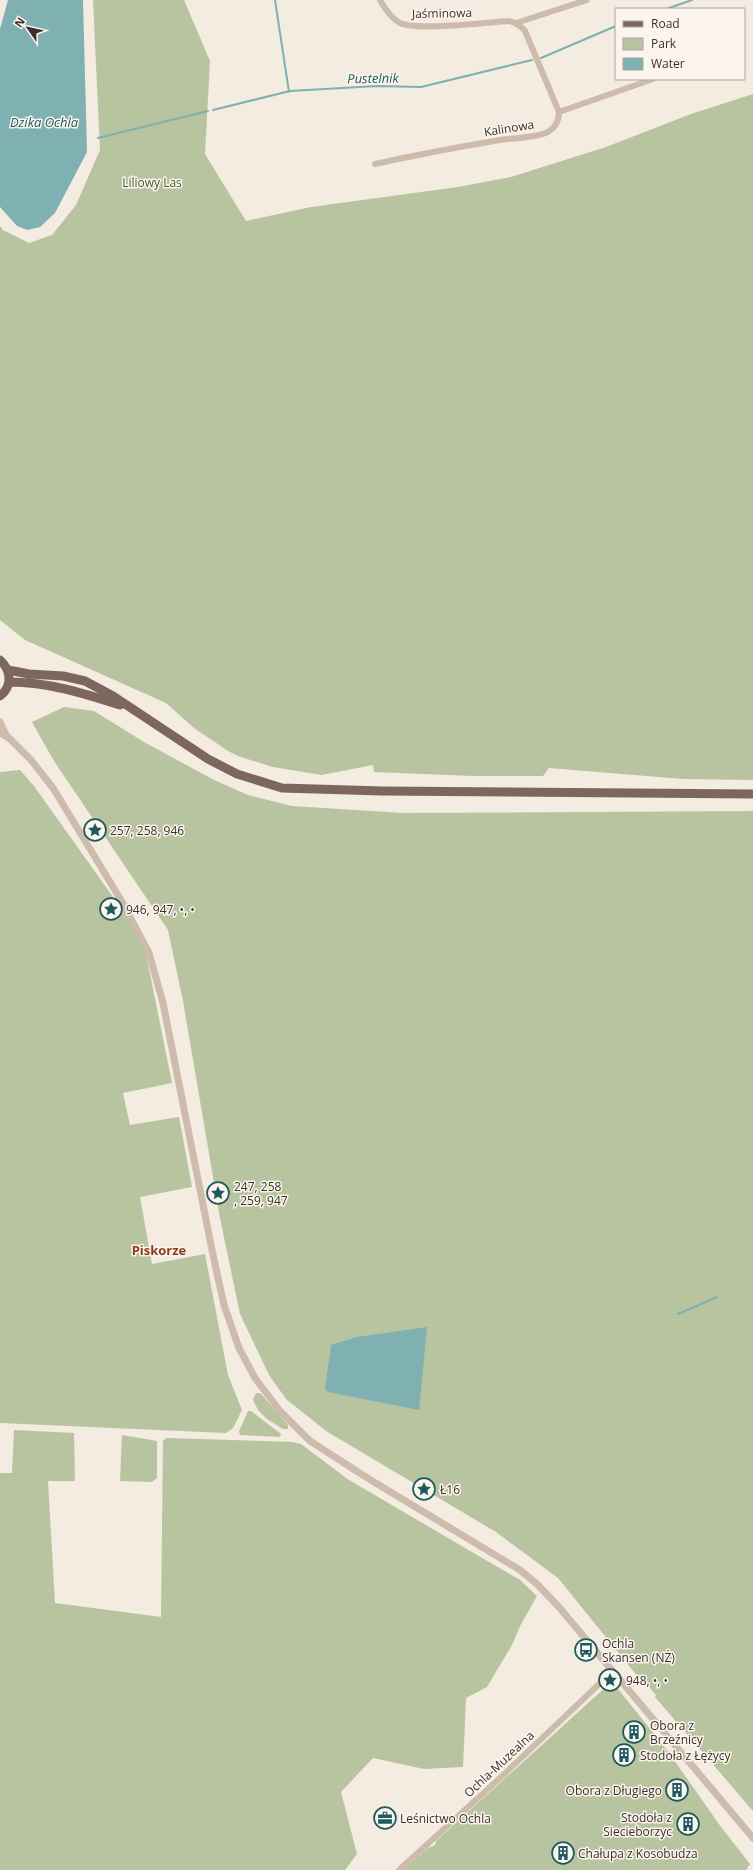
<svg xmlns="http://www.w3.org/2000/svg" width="753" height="1870" viewBox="0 0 753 1870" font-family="'Open Sans',sans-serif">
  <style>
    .green { fill: #b8c4a0 }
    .water { fill: #7fb0b2 }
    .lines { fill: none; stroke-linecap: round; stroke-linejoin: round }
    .stream { stroke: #7fb0b2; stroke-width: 2 }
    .minor { stroke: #cdbbac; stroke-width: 6 }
    .tertiary { stroke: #cdbbac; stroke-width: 7 }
    .primary { stroke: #7d675c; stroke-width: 9 }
    .labels { text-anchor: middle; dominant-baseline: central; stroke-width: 3; stroke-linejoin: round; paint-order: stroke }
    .street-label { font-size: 12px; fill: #3b302b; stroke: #fbf5ee }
    .park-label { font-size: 12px; fill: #4a5a2e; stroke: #fbf5ee }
    .poi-label { font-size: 12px; fill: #3b302b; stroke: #fbf5ee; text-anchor: start }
    .water-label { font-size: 13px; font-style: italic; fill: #1f5a5e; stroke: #fbf5ee }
    .neighbourhood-label { font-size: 13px; font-weight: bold; fill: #8c3b22; stroke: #fbf5ee }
  </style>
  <rect width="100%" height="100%" fill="#f4ebe1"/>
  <path class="green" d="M93,0H184L210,61L205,154L246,221L311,207L458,187L511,177L606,147L691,114L753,94V780L683,779L549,768L543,776H472L374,772L373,765L321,775L273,767L238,756L228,751L194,728L166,703L25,640L0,620V226L3,230L29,243L52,235L76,205L100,150Z
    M64,707L94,711L144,742L214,780L248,795L292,806L403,813L753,811V1811L655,1697L656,1695L649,1687L647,1688L558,1578L496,1532L326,1431L286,1399L269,1375L240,1314L220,1218L183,1001L168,930L54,761L32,722Z
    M20,770L34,786L143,939L172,1083L123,1093L130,1125L179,1117L192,1187L140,1197L152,1264L205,1254L228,1375L242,1410L233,1428L226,1433L0,1423V772Z
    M256,1393H260L262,1395L288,1425V1429H283L267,1419L258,1410L253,1400Z
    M248,1411H251L281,1434L280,1437L240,1435L239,1431Z
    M14,1430L74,1433L75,1481H48L55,1603L161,1617L163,1441L166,1438L292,1442L301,1444L349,1480L520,1580L537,1596L520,1626L512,1645L487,1687L466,1698L463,1767L424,1769L373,1758L341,1792L357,1854L345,1870H0V1473H12Z
    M122,1435L157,1441V1478L152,1482L120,1481Z
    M609,1684H614L667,1750L721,1827L750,1864L746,1870H403L428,1848L435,1845L436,1841Z"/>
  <path class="water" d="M8,0H83L87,152L55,213L40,227L27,230L17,226L0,207V29Z
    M427,1327L419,1410L328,1392L325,1389L331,1345L357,1337Z"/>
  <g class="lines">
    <path class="stream" d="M275,0L289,92
      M666,9L692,0
      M541,58L616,26
      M213,110L290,91L377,86L421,87L532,60
      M98,138L208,111
      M678,1314L717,1297"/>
    <path class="minor" d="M516,23L587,0
      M559,112L653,79
      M375,164C416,155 458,147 500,140C513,138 536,138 548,132C556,127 559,120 559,112L525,31C520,25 515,22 508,21C486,23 416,31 400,23C391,18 385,9 380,0
      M399,1870L500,1778L613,1671"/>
    <path class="tertiary" d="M0,722L7,737
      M0,733L8,737L31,760L53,788L121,900L149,953L163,1003L213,1255L224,1305L239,1348L255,1378L280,1411L310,1441L369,1479L520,1570L537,1584L558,1606L753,1838"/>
    <path class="primary" d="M0,660C11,670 13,686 0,696
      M8,670L29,674L63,676L85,681L113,696L208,759L237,774L282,788L382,791L753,794
      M9,682C48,682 83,693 120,705"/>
  </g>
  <defs>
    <g id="sight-ring" transform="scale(1.15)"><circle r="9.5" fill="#fbf5ee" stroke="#1f5a5e" stroke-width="1.5"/><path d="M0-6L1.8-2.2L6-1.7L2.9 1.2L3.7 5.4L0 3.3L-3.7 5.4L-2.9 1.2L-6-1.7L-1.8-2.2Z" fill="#1f5a5e"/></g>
    <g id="bus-ring" transform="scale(1.15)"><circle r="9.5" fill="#fbf5ee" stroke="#1f5a5e" stroke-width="1.5"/><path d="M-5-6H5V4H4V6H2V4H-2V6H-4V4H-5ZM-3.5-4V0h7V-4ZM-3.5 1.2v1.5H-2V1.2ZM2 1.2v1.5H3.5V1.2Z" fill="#1f5a5e"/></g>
    <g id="building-ring" transform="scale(1.15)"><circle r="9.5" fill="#fbf5ee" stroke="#1f5a5e" stroke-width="1.5"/><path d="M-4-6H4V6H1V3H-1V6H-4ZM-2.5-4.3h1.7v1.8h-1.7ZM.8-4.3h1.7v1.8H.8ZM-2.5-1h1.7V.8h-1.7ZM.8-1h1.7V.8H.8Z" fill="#1f5a5e"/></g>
    <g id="office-ring" transform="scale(1.15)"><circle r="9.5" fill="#fbf5ee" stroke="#1f5a5e" stroke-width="1.5"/><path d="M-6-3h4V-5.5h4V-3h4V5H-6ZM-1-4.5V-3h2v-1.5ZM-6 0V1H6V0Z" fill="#1f5a5e"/></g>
  </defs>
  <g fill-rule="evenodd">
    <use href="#sight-ring" x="95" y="830"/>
    <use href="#sight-ring" x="111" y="909"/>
    <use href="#sight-ring" x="218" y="1193"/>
    <use href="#sight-ring" x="424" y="1489"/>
    <use href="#bus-ring" x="586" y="1650"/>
    <use href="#sight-ring" x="610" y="1680"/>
    <use href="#building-ring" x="634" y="1732"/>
    <use href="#building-ring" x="624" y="1755"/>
    <use href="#building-ring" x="677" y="1790"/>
    <use href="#office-ring" x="385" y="1818"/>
    <use href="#building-ring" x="688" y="1824"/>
    <use href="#building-ring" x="563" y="1853"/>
  </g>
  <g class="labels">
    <g class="street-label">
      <text transform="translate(442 13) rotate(-1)">Jaśminowa</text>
      <text transform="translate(509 128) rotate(-9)">Kalinowa</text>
      <text transform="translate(499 1764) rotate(-43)">Ochla-Muzealna</text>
    </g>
    <g class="park-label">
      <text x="152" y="182">Liliowy Las</text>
    </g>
    <g class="poi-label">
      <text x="110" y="830">257, 258, 946</text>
      <text x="126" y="909">946, 947, •, •</text>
      <text x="234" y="1186">247, 258<tspan x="234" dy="14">, 259, 947</tspan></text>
      <text x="440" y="1489">Ł16</text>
      <text x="602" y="1643">Ochla<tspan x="602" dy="14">Skansen (NŻ)</tspan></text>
      <text x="626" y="1680">948, •, •</text>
      <text x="650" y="1725">Obora z<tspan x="650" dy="14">Brzeźnicy</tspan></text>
      <text x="640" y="1755">Stodoła z Łężycy</text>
      <text x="662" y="1790" text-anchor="end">Obora z Długiego</text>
      <text x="672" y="1817" text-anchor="end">Stodoła z<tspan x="672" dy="14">Siecieborzyc</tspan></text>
      <text x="400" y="1818">Leśnictwo Ochla</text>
      <text x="578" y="1853">Chałupa z Kosobudza</text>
    </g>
    <g class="water-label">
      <text transform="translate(373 78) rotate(-1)">Pustelnik</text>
      <text x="44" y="122">Dzika Ochla</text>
    </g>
    <g class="neighbourhood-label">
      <text x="159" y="1250">Piskorze</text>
    </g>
  </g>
  <rect x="615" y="8" width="130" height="72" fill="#fbf5ee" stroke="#aea6a0"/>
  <rect x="623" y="21" width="20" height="6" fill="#7d675c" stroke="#aea6a0"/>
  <text x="651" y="28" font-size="12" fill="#3b302b">Road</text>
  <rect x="623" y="38" width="20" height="12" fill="#b8c4a0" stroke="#aea6a0"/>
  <text x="651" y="48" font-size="12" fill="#3b302b">Park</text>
  <rect x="623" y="58" width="20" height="12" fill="#7fb0b2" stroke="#aea6a0"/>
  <text x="651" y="68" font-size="12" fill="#3b302b">Water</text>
  <g transform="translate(28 28) rotate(304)" stroke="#fbf5ee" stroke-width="3" paint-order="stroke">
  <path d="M0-3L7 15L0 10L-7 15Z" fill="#3b302b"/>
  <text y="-6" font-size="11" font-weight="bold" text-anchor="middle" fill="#3b302b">N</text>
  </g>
</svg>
